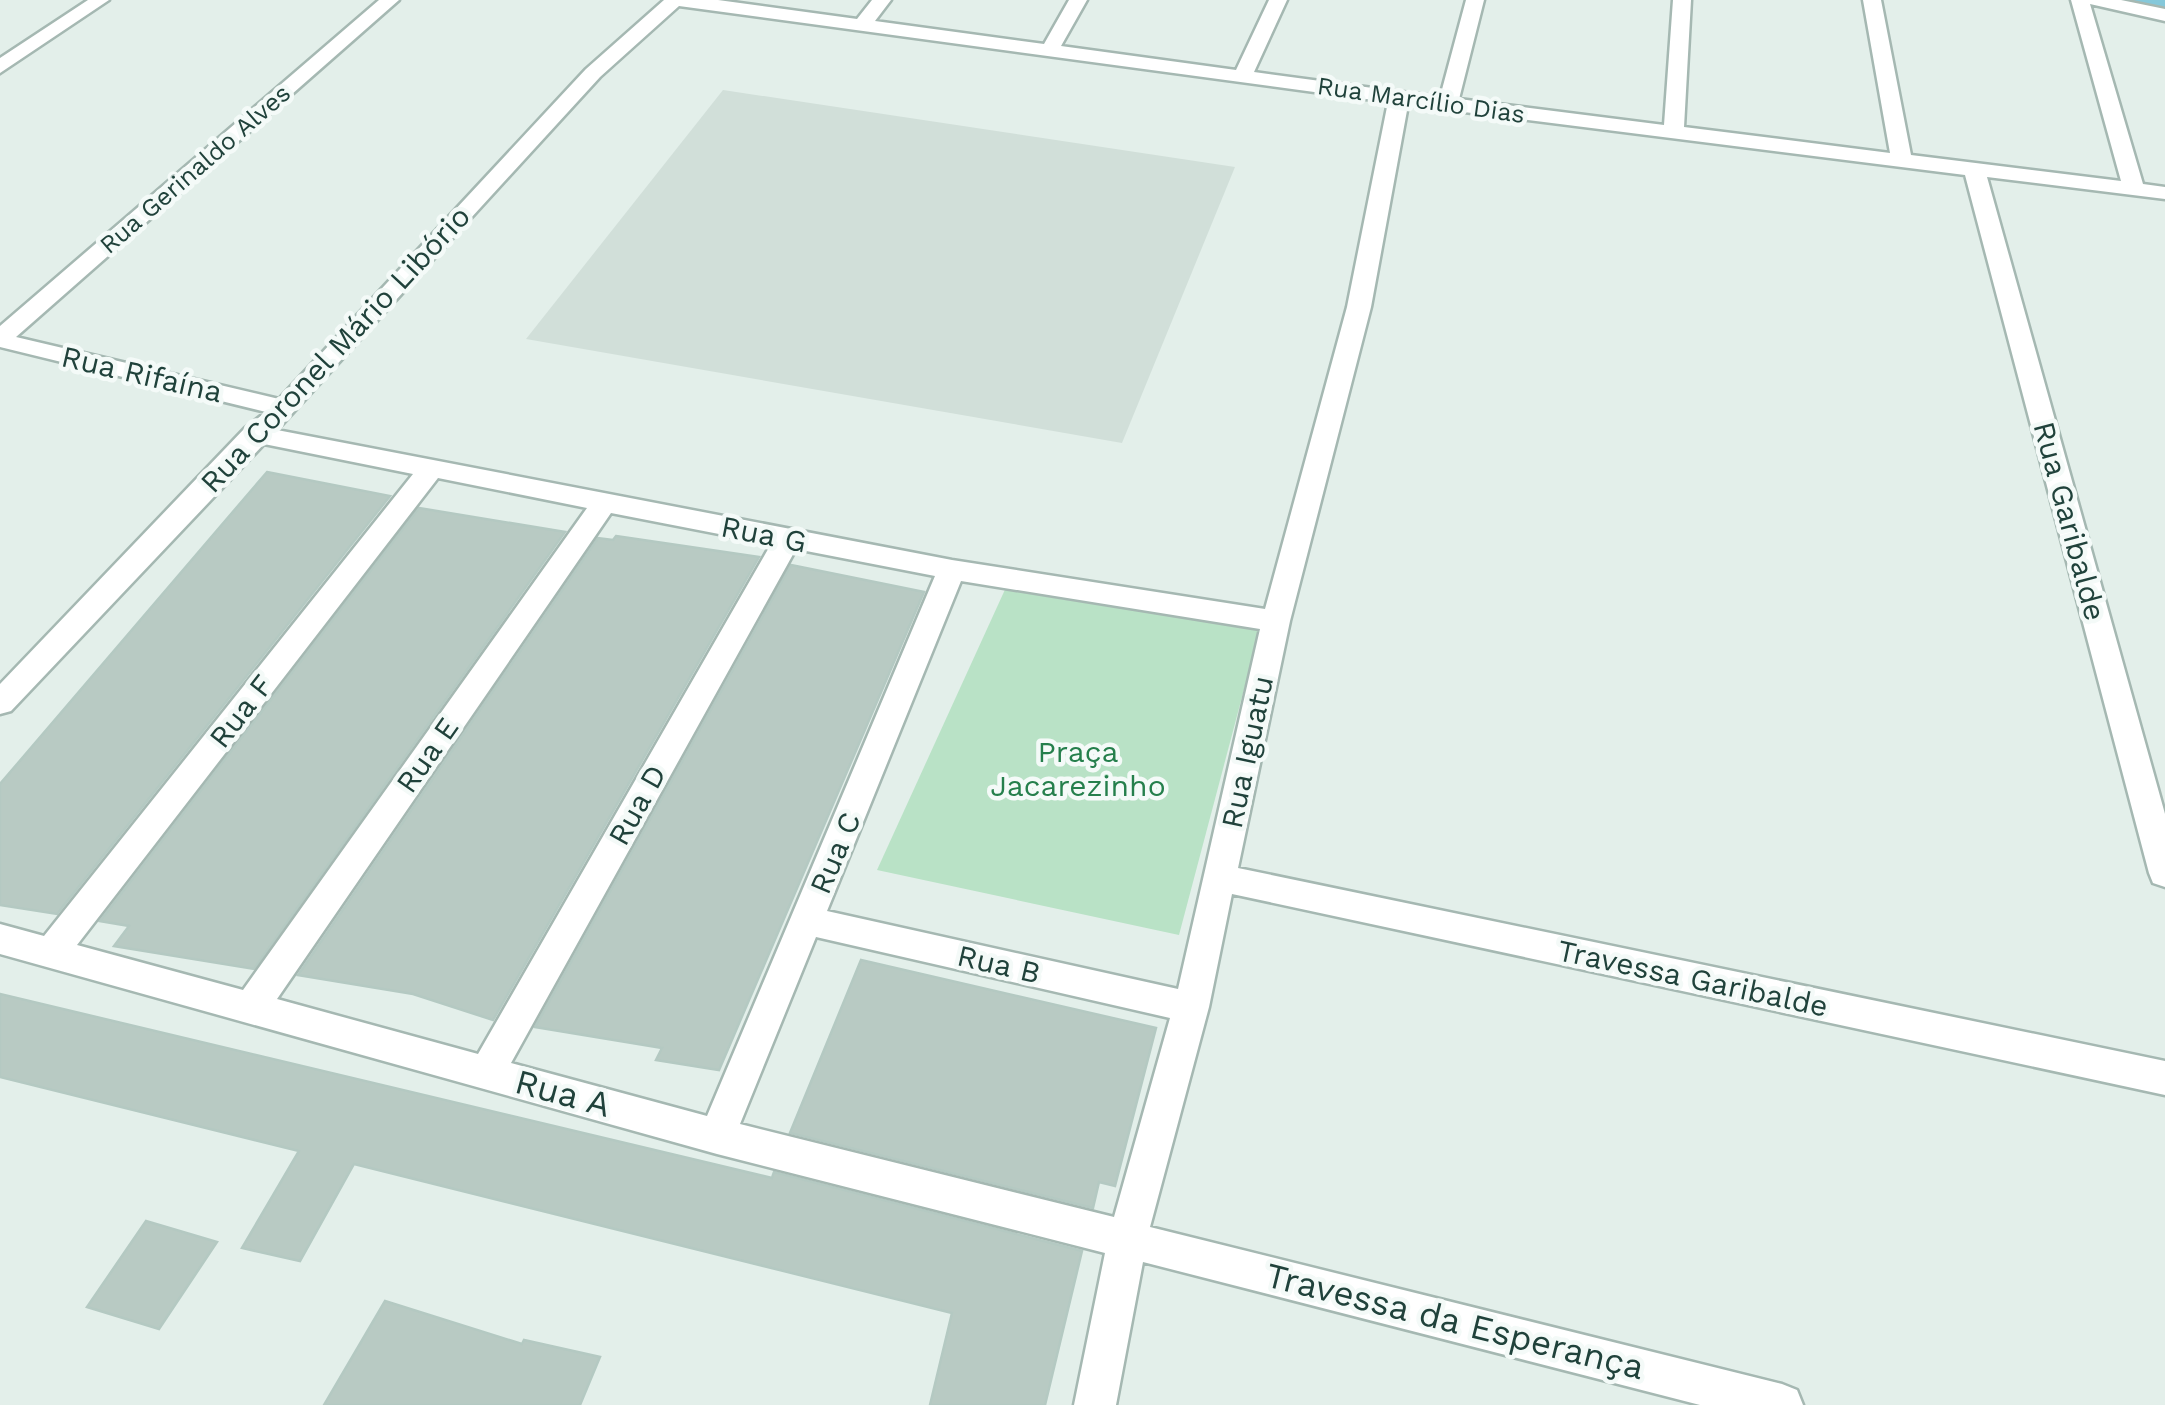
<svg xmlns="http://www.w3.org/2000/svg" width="2165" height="1405" viewBox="0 0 2165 1405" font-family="'Work Sans',sans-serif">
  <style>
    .built { fill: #d1dfd9 }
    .green { fill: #b9e2c6 }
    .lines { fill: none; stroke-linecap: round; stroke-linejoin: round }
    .canal { fill: #85c8da; fill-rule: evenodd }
    .building { fill: #b8cac3; stroke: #b4c9c2; stroke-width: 2.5 }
    .minor-casing { stroke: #a5b8b2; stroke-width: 5 }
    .minor { fill: #fff; fill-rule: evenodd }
    .labels { text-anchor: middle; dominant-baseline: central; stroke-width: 9; stroke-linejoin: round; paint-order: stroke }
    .far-street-label { font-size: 25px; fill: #20423b; stroke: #f4faf8 }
    .street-label { font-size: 30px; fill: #20423b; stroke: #f4faf8 }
    .park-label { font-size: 30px; fill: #257f4c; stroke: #f4faf8 }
    .near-street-label { font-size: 35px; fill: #20423b; stroke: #f4faf8 }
  </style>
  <rect width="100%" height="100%" fill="#e3efea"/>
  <path class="built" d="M723,90L1235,167L1122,443L526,339Z"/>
  <path class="green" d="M1008,583L1260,629L1179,935L877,870Z"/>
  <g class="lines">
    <path class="canal" d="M2118,0H2165V17L2123,8Z"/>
  </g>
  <path class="building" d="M267,472L390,496L57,914L0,905V784Z
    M419,508L565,532L254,969L114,946L129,926L100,921Z
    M616,536L759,557L493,1020L413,994L298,975L598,538L613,540Z
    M791,565L924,592L719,1070L656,1060L662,1048L535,1027Z
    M861,960L1156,1028L1115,1186L1099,1182L1093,1208L790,1133Z
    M0,994L772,1178L774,1172L1082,1251L1045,1405H930L952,1313L354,1164L300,1261L242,1248L299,1151L0,1077Z
    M146,1221L217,1242L159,1329L87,1307Z
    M385,1301L522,1344L524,1340L600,1357L580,1405H324Z"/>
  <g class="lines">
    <g class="minor-casing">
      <path id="minor" d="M88,0H109L0,73V58Z
        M379,0H399L16,337L279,399L586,69L664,0H718L857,19L872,0H891L875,21L1044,44L1069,0H1087L1061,46L1236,70L1269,0H1287L1254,72L1440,97L1466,0H1484L1459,99L1664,125L1673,0H1691L1684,127L1890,153L1863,0H1881L1911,155L2121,181L2071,0H2121L2165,9V21L2090,4L2143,184L2165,187V199L1987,177L2165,814V887L2153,883L2149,873L1965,175L1408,105L1371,307L1290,621L1238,868L2165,1061V1095L1232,894L1209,1007L1150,1227L1782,1384L1797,1390L1803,1405H1700L1143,1262L1116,1405H1074L1105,1253L717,1154L0,954V924L44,936L413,474L264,444L11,711L0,714V684L245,428L266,412L0,347V326ZM679,6L1388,102L1347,307L1265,609L952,560L277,430L600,77ZM438,478L587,508L243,990L77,945ZM611,513L771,544L478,1054L277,999ZM796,549L935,576L707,1116L511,1063ZM961,581L1260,629L1178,989L827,911ZM816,937L1170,1018L1114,1217L740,1124Z"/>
    </g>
    <use href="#minor" class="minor"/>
  </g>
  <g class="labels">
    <g class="far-street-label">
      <text transform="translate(1421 100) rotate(8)">Rua Marcílio Dias</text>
      <text transform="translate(195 169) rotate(-41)">Rua Gerinaldo Alves</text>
    </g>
    <g class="street-label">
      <text transform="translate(335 349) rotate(-47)">Rua Coronel Mário Libório</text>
      <text transform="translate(142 374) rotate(13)">Rua Rifaína</text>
      <text transform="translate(2070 521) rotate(75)">Rua Garibalde</text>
      <text transform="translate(764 534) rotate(11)">Rua G</text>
      <text transform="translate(241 711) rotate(-52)">Rua F</text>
      <text transform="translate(1247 752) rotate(-78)">Rua Iguatu</text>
      <text transform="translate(427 755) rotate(-55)">Rua E</text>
      <text transform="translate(637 805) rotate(-61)">Rua D</text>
      <text transform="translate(835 853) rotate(-67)">Rua C</text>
      <text transform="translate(999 964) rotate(13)">Rua B</text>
      <text transform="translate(1693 978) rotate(12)">Travessa Garibalde</text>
    </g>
    <g class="park-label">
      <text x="1078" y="751">Praça<tspan x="1078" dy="34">Jacarezinho</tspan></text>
    </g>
    <g class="near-street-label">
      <text transform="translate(563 1093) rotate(15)">Rua A</text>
      <text transform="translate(1455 1321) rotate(14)">Travessa da Esperança</text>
    </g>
  </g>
</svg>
